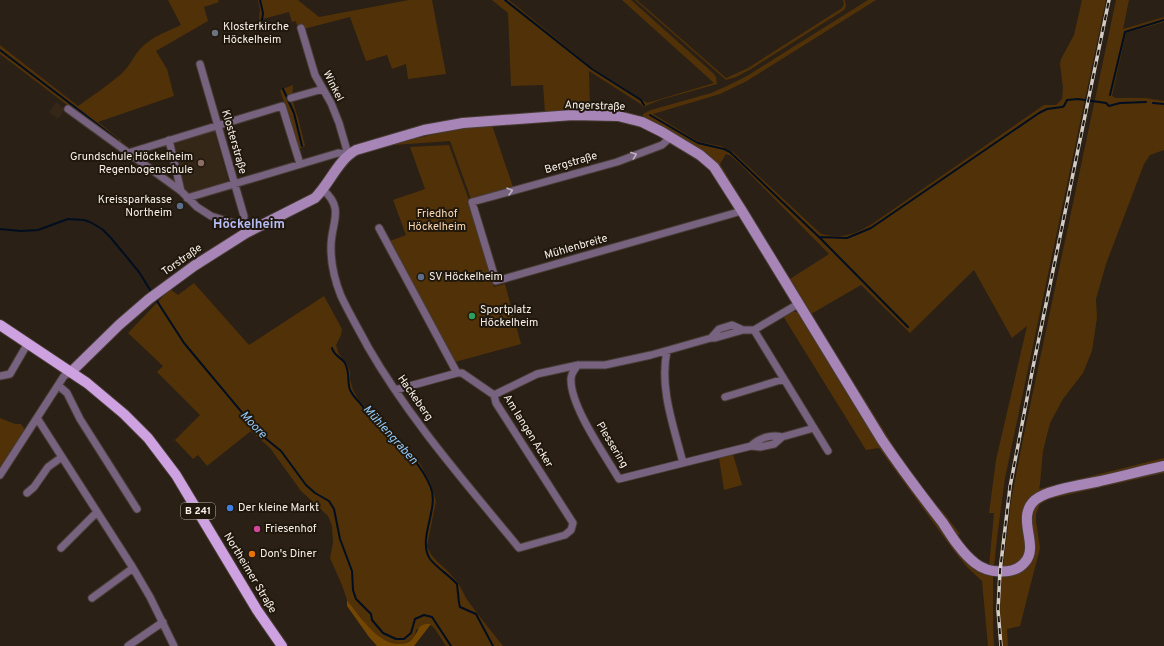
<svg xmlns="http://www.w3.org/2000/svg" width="1164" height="646" viewBox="0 0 1164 646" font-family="Overpass,sans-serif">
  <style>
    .built { fill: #352718 }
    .green { fill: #513107; fill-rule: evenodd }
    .forest { fill: #744701 }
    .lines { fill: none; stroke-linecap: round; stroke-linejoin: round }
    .stream { stroke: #000e20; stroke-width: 2 }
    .street-casing { stroke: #473d34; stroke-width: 9 }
    .secondary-casing { stroke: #473d34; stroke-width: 12 }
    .primary-casing { stroke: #473d34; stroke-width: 12 }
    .street { stroke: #776280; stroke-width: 7 }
    .secondary { stroke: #a885b7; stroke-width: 10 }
    .primary { stroke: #cea1e1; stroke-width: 10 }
    .rail-casing { stroke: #d3ccc4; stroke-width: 3.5 }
    .rail { stroke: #20170d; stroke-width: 2; stroke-dasharray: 6; stroke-linecap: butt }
    .oneway { stroke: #beb1ba }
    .worship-dot { fill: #6b7280; stroke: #20170d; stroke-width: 1.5 }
    .education-dot { fill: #8d6e63; stroke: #20170d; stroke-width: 1.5 }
    .service-dot { fill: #5c6f8a; stroke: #20170d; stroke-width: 1.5 }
    .leisure-dot { fill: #2e9e5b; stroke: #20170d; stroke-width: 1.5 }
    .shop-dot { fill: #3f7fe0; stroke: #20170d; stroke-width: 1.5 }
    .hotel-dot { fill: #d1479c; stroke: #20170d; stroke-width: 1.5 }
    .food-dot { fill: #e8710a; stroke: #20170d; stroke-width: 1.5 }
    .labels { text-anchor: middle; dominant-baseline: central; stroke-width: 4; stroke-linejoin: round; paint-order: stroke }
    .shield { fill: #20170d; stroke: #b7b0a8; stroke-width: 1 }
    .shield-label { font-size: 10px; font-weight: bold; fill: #f8f1ea }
    .poi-label { font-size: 11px; fill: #f8f1ea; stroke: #20170d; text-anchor: start }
    .street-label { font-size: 11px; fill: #f8f1ea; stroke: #20170d }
    .park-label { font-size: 11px; fill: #fad8b5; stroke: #20170d }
    .water-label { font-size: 12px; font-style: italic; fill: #92cbfb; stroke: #20170d }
    .quarter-label { font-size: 13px; font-weight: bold; fill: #b6bef6; stroke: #20170d }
  </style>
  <rect width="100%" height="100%" fill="#2a2016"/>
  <path class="built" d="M56,102L65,109L58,119L49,112Z
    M214,130L229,183L187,195L172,144L174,141Z"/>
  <path class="green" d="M168,0H218L219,2L204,7L208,21L156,51L167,69L174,96L98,122L122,141L117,143L0,54V45L78,106C92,96 107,86 120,75C130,67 134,54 143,46C154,36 168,31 181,25Z
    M258,0H298L319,17L409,0H432L446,74L408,79L406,64L392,69L387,55L366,61L350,17L304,29L303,25L297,26L296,21L292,22L289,12L259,20L260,10Z
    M492,0H509L591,67L647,103L714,83L622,0H631L713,73L716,77L717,84L660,100L643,107L642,105L589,71L590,110L545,113L543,85L511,86L508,13Z
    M635,0H637L726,78L748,68L842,8L844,4L843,0H845L846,6L844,10L751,69L736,77L726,80Z
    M868,0H876L747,81L720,94L653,114L699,142L721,146L733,152L821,234C843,239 853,235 872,224L1044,105H1056L1062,99L1063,88L1060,64L1061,59L1074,35L1082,0H1106L1005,478L997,538L994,567L989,566L994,513H989L996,460L1027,326L1012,338L974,270L910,333L861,285L811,314L901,458L935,504L943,512L960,534L955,536L907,472L809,312L802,299L725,178L643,118V114L651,110L711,93L727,86L747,76ZM726,154L731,156L743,167L829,254L790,279L720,164Z
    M1116,0H1129L1123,29L1164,17V22L1126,33L1112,96L1116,98H1146L1164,101V150L1150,155L1144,164L1106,264L1096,299L1097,318L1092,351L1083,373L1063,399L1050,423L1043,451L1040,484L1039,489L1164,458V464L1036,494L1025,555L1013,567H1003L1011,501L1023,439Z
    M293,85L292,99L299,121L305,146L299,149L280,90Z
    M492,125L513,187L471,199L450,141L394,145L391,144L462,128Z
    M449,145L469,200L494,287L505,284L521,344L455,362L390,241L406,235L393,200L425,189L410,147Z
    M194,283L249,345L324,296L342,329L341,335L336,345L339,354L347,364L350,372V379L353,390L360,402L418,460L430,482L436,501L427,546C432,561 445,566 453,577C460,584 463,593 468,601C479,616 491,631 503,646H446L435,629L430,624L416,630L415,636L411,640L404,644L395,645L386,642L369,628L347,600L342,585L330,558L333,543L332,526L328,516L301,491L270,448L251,431L207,466L198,455L193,459L175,440L200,415L157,372L163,366L128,333L170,289L178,295Z
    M791,312H798L959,551L993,574V624L994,646H988L982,581L967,567L954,551L879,448L866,450L783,316Z
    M0,418L15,424H21L26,431L0,471Z
    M733,454L742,485L724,490L719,458Z
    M1164,468V473L1049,499L1040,504L1036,514V521L1040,548L1020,626L1007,629L1008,646H1002L1000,612L1001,575L1026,567L1031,515L1034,507L1042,498Z"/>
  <path class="forest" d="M347,600C358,614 379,646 400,644C405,644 410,642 413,638C420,630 417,623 431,624L414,646H377L369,637L347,606Z"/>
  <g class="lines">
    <path class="stream" d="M260,0L263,13L262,20
      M505,0L592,69L641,100L644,105
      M0,50L118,140
      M283,89L294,113L302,146
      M1110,95L1125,32L1164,20
      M1153,103L1164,104
      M650,115L698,143L724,149L730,152L819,237L908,327
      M0,229L21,231L38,230L68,219L84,220L90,222L102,229L111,238L139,272L152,293
      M819,237L847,238L871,228L1039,113L1047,109L1062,107L1064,106L1067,100L1078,99L1106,103L1109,106L1120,103L1146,102
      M155,298L184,343L260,434L281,451L306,485L315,493L329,501L334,509L340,539L352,571L353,590L356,599L371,614L372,620L383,633L396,639H404L411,633L415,619L424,615L432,617L451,646
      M332,348C334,356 341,357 345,363C350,372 347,381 350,390C352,394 356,399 359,402C381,431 418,453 431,488C439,510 417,539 430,559C437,568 449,575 457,584L459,603L460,607L476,614L493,646"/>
    <g class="street-casing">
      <path id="street" d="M200,64L244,216L243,226
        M291,98L323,89
        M68,109L181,191L197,207L211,216L243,226L246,233
        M671,137L662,145L617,162L472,202L496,281L742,211
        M169,140L181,191
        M128,153L282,106L300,164
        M323,190C346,209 330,224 331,249C331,265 335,281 341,296C349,313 359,330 368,347C410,420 466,483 519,548L565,535L571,530L573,523L496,403L494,395L462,373H457L395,390
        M187,198L338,153L348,154L339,123L331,103L315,75L301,28
        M379,228L457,373
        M754,330L828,451
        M711,338H715L743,330
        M667,351C659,388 674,427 683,463
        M578,365C575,369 571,373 571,379C570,406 605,455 619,479L751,446L760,447L774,444L782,437L814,428
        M0,376L10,374L28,343
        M59,386L67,393L80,419L137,509
        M494,395L537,374L578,365H605L651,355L711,338L719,329L732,325L743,330H754L798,304
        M725,397L784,379
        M37,418L133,568L150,597L174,646
        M751,446C759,438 771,434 782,437
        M0,475L64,376L71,372
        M27,493L34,487L48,467L62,457
        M61,548L97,512
        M92,598L133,568
        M128,646L163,622"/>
    </g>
    <g class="secondary-casing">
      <path id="secondary" d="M71,372L119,325L149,299L194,266L246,233L315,198C330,183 338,160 356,150L424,130L463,123L573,115L618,116L642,122L662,132L700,155L714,167L742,211L882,440C901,468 922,496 943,523C952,537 962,553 975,563C987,573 1014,576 1025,562C1040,545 1015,518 1035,500C1046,490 1081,485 1096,482C1119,477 1141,471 1164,466"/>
    </g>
    <g class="primary-casing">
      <path id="primary" d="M0,325L87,383L124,414L148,438L176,475L257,610L282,646"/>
    </g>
    <use href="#street" class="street"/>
    <use href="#secondary" class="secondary"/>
    <use href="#primary" class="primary"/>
    <g class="rail-casing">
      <path id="rail" d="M1001,646L998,610L1000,571L1010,487L1033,367L1109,0"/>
    </g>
    <use href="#rail" class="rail"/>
  </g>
  <defs><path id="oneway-chevron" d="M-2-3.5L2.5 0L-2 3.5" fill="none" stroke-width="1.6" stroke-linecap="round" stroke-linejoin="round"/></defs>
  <g class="oneway">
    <use href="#oneway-chevron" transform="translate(634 155) rotate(-20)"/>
    <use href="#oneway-chevron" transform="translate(510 191) rotate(-16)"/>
  </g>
  <circle class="worship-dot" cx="215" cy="33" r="4"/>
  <circle class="education-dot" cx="201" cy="163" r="4"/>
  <g class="service-dot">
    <circle cx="180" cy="206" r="4"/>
    <circle cx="421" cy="277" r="4"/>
  </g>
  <circle class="leisure-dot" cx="472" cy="316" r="4"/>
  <circle class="shop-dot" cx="230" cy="508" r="4"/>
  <circle class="hotel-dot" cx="257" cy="529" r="4"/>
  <circle class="food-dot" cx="252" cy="554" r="4"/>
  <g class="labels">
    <rect class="shield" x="181" y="503" width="34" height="16" rx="3"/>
    <g class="shield-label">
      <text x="198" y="511">B 241</text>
    </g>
    <g class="poi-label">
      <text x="223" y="27">Klosterkirche<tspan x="223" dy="13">Höckelheim</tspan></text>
      <text x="193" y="157" text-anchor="end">Grundschule Höckelheim<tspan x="193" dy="13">Regenbogenschule</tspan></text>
      <text x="172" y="200" text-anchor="end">Kreissparkasse<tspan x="172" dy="13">Northeim</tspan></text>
      <text x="429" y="277">SV Höckelheim</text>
      <text x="480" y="310">Sportplatz<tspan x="480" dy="13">Höckelheim</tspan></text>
      <text x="238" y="508">Der kleine Markt</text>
      <text x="265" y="529">Friesenhof</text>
      <text x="260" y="554">Don's Diner</text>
    </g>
    <g class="street-label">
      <text transform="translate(333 86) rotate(63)">Winkel</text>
      <text transform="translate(595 106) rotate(2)">Angerstraße</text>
      <text transform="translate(234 142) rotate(74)">Klosterstraße</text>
      <text transform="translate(571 163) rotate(-16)">Bergstraße</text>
      <text transform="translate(576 247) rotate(-16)">Mühlenbreite</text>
      <text transform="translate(182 260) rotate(-35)">Torstraße</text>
      <text transform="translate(415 398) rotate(55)">Hackeberg</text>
      <text transform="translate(528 431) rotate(58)">Am langen Acker</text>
      <text transform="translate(612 445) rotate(59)">Plessering</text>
      <text transform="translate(250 573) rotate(59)">Northeimer Straße</text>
    </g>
    <g class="park-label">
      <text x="437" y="214">Friedhof<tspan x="437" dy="13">Höckelheim</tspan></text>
    </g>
    <g class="water-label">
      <text transform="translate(253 425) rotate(47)">Moore</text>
      <text transform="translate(390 435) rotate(48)">Mühlengraben</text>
    </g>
    <g class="quarter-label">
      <text x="249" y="225">Höckelheim</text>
    </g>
  </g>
</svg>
